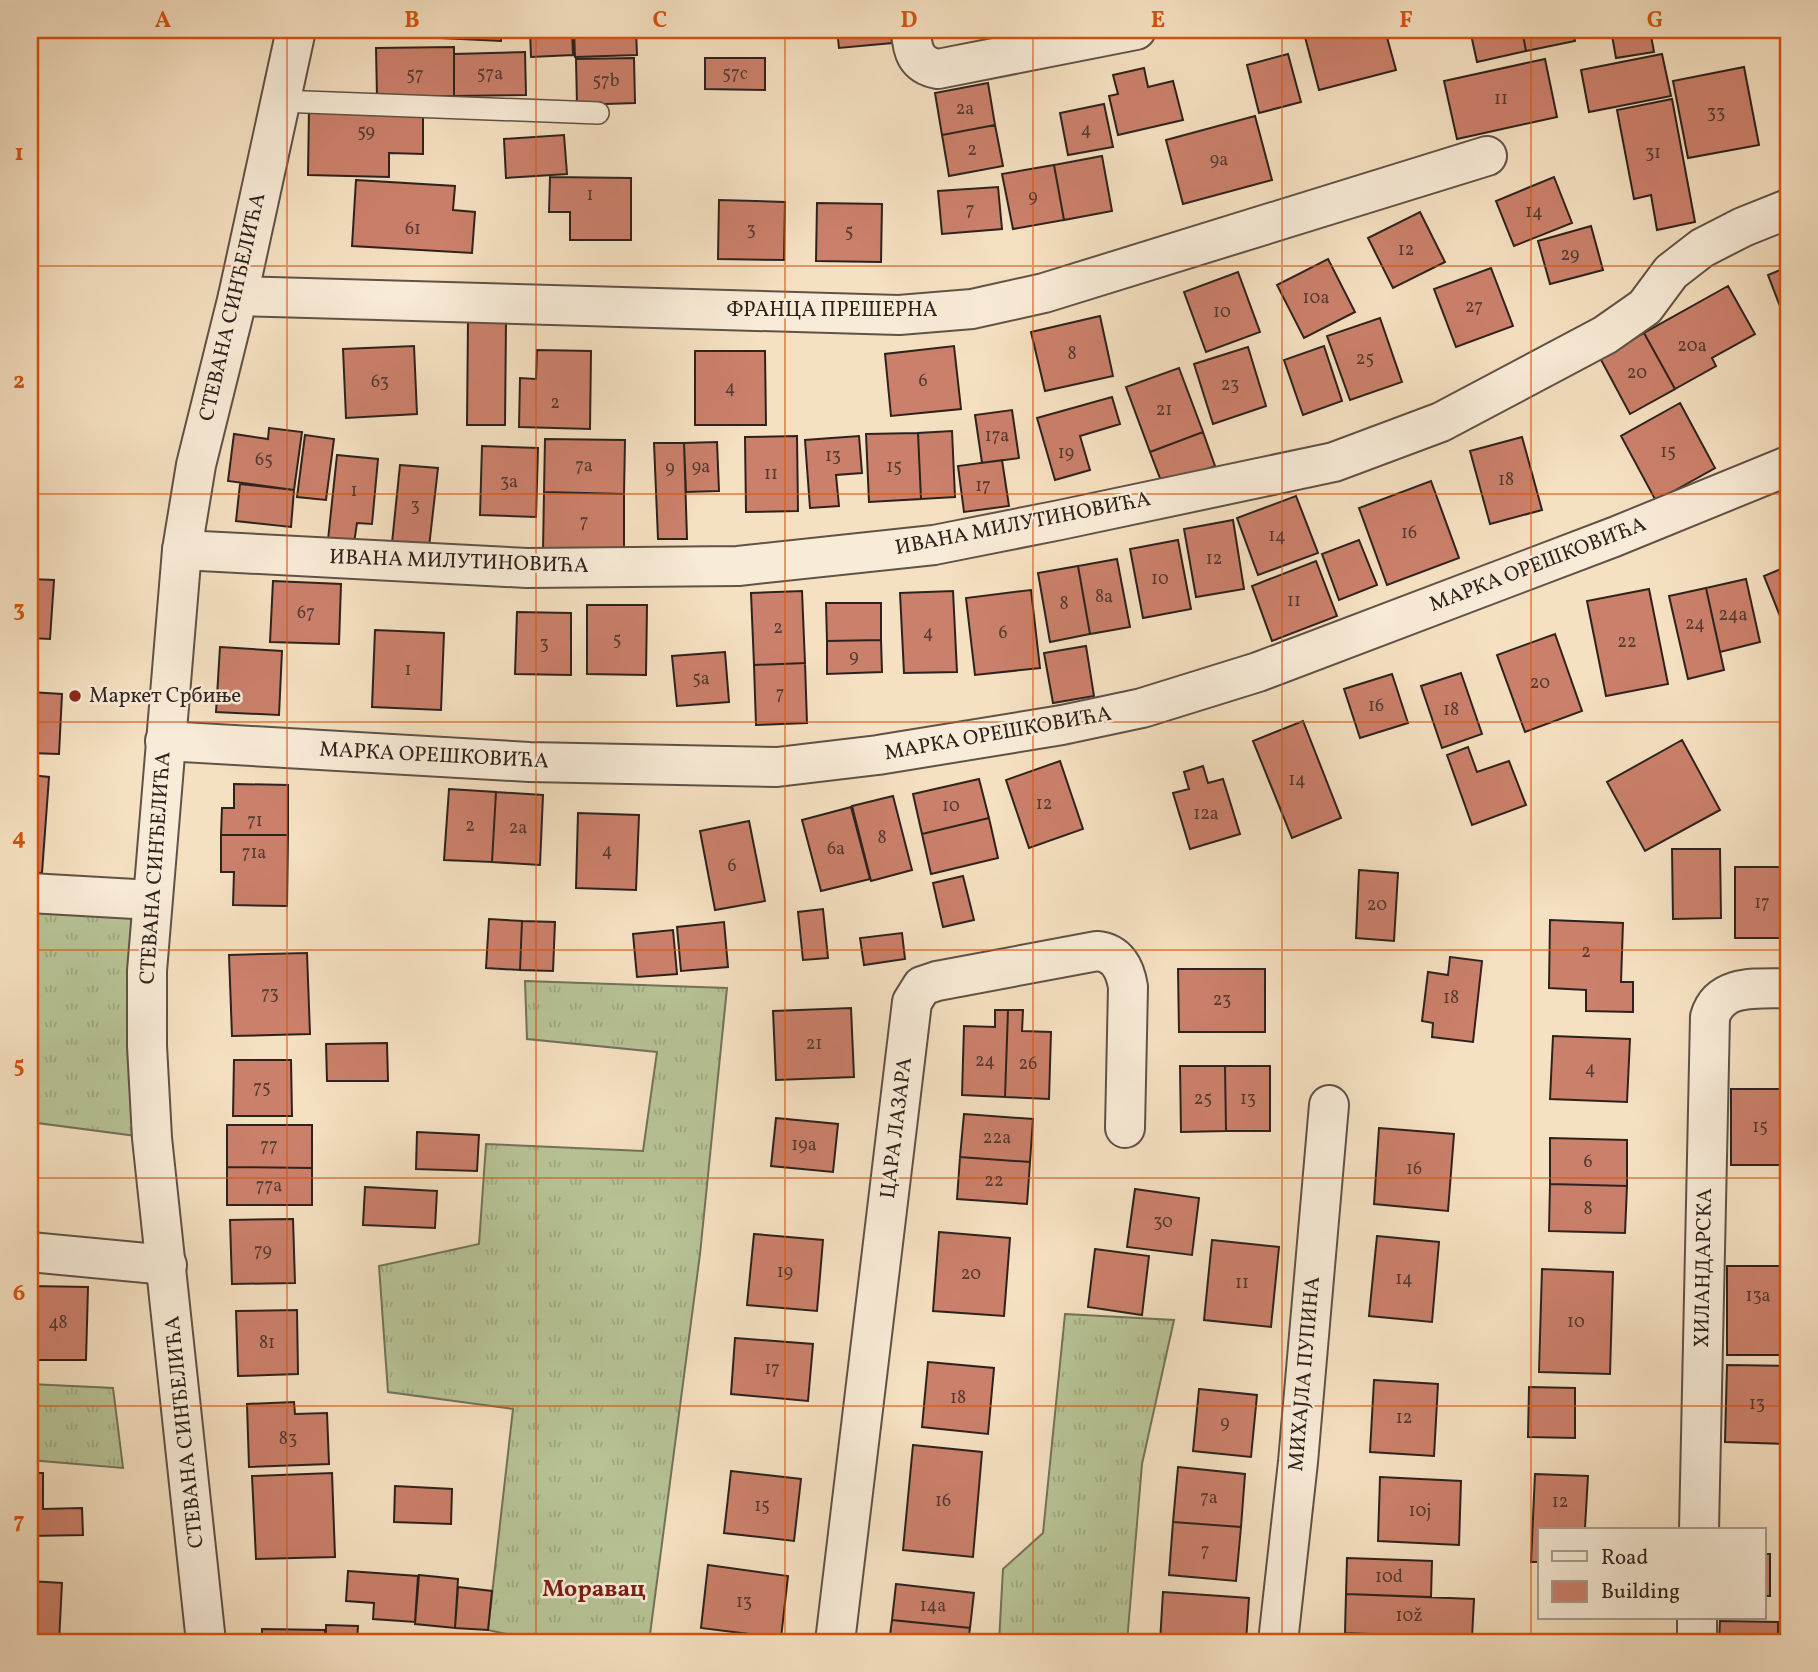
<svg xmlns="http://www.w3.org/2000/svg" width="1818" height="1672" viewBox="0 0 1818 1672" font-family="Vollkorn,serif">
  <style>
    .grass { fill: url(#grass-tufts); stroke: #72725a; stroke-width: 2 }
    .building { fill: #cb806b; stroke: #2e221d; stroke-width: 2 }
    .lines { fill: none; stroke-linecap: round; stroke-linejoin: round }
    .service-casing { stroke: #605246; stroke-width: 24 }
    .minor-casing { stroke: #605246; stroke-width: 42 }
    .tertiary-casing { stroke: #605246; stroke-width: 42 }
    .service { stroke: #f8ebd7; stroke-width: 21 }
    .minor { stroke: #f8ebd7; stroke-width: 38 }
    .tertiary { stroke: #f8ebd7; stroke-width: 38 }
    .grid { fill: none; stroke: #d5540e; stroke-width: 2; stroke-opacity: 0.55 }
    .poi-dot { fill: #8f2418; stroke: #f8ebd7; stroke-width: 2.5 }
    .labels { text-anchor: middle; dominant-baseline: central; stroke-width: 5; stroke-linejoin: round; paint-order: stroke }
    .number-label { font-size: 18px; fill: #553a30 }
    .street-label { font-size: 21px; fill: #2e221d; stroke: #f8ebd7 }
    .poi-label { font-size: 21px; fill: #2e221d; stroke: #f8ebd7; text-anchor: start }
    .neighbourhood-label { font-size: 23px; font-weight: bold; fill: #7a1f14; stroke: #f8ebd7 }
    .neatline { fill: none; stroke: #d5540e; stroke-width: 2.5 }
    .grid-label { font-size: 23px; text-anchor: middle; font-weight: bold; fill: #d5540e }
  </style>
  <defs>
    <pattern id="grass-tufts" width="24" height="20" patternUnits="userSpaceOnUse" patternTransform="scale(1.75)"><rect width="24" height="20" fill="#b7c396"/><path d="M3 7l-1-3M5 7V3M7 7l1-3M15 17l-1-3M17 17v-4M19 17l1-3" fill="none" stroke="#9ea781"/></pattern>
  </defs>
  <rect width="100%" height="100%" fill="#f5e0c1"/>
  <filter id="stains"><feTurbulence type="fractalNoise" baseFrequency=".00286" numOctaves="4"/><feColorMatrix values="0 0 0 0 .2 0 0 0 0 .09 0 0 0 0 .02 0 0 0 .5 -.17"/></filter>
  <radialGradient id="worn" r=".72"><stop offset=".6" stop-color="#630" stop-opacity="0"/><stop offset="1" stop-color="#630" stop-opacity=".3"/></radialGradient>
  <path class="grass" d="M30,886L152,900V1138L30,1122Z
    M525,981L727,988L700,1254L649,1642H542L488,1630L513,1409L388,1392L379,1266L479,1244L486,1144L643,1151L657,1052L527,1039Z
    M1065,1314L1174,1320L1142,1464L1127,1642H999L1003,1569L1043,1533Z
    M30,1384L113,1388L123,1468L30,1460Z"/>
  <path class="building" d="M420,30H501V41L420,37Z
    M530,30H572L573,55L531,57Z
    M574,30H636L637,55L575,57Z
    M837,30H891L892,43L839,48Z
    M1332,30H1385L1396,70L1319,90L1305,37Z
    M1470,30H1522L1526,51L1477,62Z
    M1522,30H1573L1575,41L1526,51Z
    M1611,30H1650L1654,52L1616,58Z
    M454,47V96L377,97L376,48Z
    M525,52L526,95L454,96V54Z
    M1288,54L1301,102L1259,113L1247,65Z
    M1662,54L1671,96L1589,112L1581,70Z
    M634,58L635,103L577,105L576,59Z
    M705,58H765V90L705,89Z
    M1545,59L1557,117L1457,139L1444,81Z
    M1744,67L1759,145L1688,158L1673,81Z
    M1144,68L1148,87L1173,81L1183,120L1118,135L1109,96L1118,94L1113,75Z
    M988,83L995,125L942,135L935,93Z
    M1672,99L1695,222L1657,230L1651,195L1634,199L1617,110Z
    M1104,104L1113,147L1068,155L1060,113Z
    M309,108L423,110V154L389,153V177L308,175Z
    M1255,116L1272,180L1183,204L1166,140Z
    M995,125L1003,166L949,176L942,135Z
    M564,135L567,174L506,178L504,139Z
    M1102,156L1112,211L1064,220L1054,165Z
    M1054,165L1064,220L1013,229L1002,174Z
    M550,177L631,178V240H570V212H549Z
    M1554,177L1572,223L1514,246L1496,201Z
    M356,180L455,186L453,210L475,212L472,253L352,246Z
    M998,187L1002,229L942,234L938,191Z
    M719,200L785,202L784,260L718,259Z
    M817,203L882,204L881,262L816,261Z
    M1420,212L1445,262L1393,288L1368,238Z
    M1591,226L1603,270L1550,284L1538,241Z
    M1328,259L1355,312L1304,338L1277,285Z
    M1788,267V327L1768,275Z
    M1491,268L1513,326L1456,347L1434,289Z
    M1238,272L1260,332L1206,352L1184,292Z
    M1728,286L1755,334L1712,358L1716,366L1675,389L1644,333Z
    M1100,316L1113,376L1045,391L1031,332Z
    M1380,318L1402,382L1350,400L1327,336Z
    M468,320H506L505,425H467Z
    M1644,333L1675,389L1630,414L1600,358Z
    M414,346L417,414L346,418L343,349Z
    M954,346L961,409L891,416L885,354Z
    M1324,346L1342,401L1303,415L1284,360Z
    M1248,347L1266,406L1213,424L1194,364Z
    M537,350L591,351L590,429L519,427L520,378L536,379Z
    M695,351H765L766,425H695Z
    M1179,368L1203,432L1150,452L1126,387Z
    M1112,397L1120,424L1080,436L1090,470L1055,480L1037,418Z
    M1680,403L1715,468L1656,501L1621,436Z
    M1012,410L1019,458L982,463L975,415Z
    M269,428L302,432L294,490L228,481L234,434L268,439Z
    M952,431L955,497L921,499L918,433Z
    M1203,432L1215,466L1163,486L1150,452Z
    M918,433L921,499L869,502L866,434Z
    M305,435L334,439L326,500L297,497Z
    M797,436L798,511L746,512L745,437Z
    M859,436L862,473L836,475L839,506L810,508L805,440Z
    M1522,437L1542,510L1490,524L1470,451Z
    M545,439L625,440L624,494L544,492Z
    M717,442L719,491L686,492L684,443Z
    M654,443H684L687,539H658Z
    M482,446L538,448L536,517L480,515Z
    M337,455L378,459L372,524L357,523L354,543L328,540Z
    M1002,460L1009,506L964,512L958,466Z
    M400,465L438,468L429,547L392,543Z
    M1431,481L1459,558L1387,585L1359,508Z
    M240,484L294,490L291,527L236,521Z
    M544,492L624,494V552L543,551Z
    M1296,496L1318,553L1258,575L1237,518Z
    M1233,520L1244,589L1196,597L1184,529Z
    M1178,540L1191,609L1143,618L1130,549Z
    M1359,540L1377,585L1339,600L1322,554Z
    M1117,559L1130,627L1090,634L1078,566Z
    M1316,561L1337,616L1272,641L1252,586Z
    M1078,566L1090,634L1050,642L1038,573Z
    M1788,566V636L1764,576Z
    M30,579L54,580L50,639L30,638Z
    M1746,579L1760,642L1720,652L1706,588Z
    M273,581L341,584L339,644L270,642Z
    M1706,588L1724,670L1688,679L1669,596Z
    M1649,589L1668,684L1606,696L1587,601Z
    M1031,590L1040,668L975,675L966,598Z
    M802,591L805,663L754,665L751,593Z
    M953,591L957,672L904,673L900,593Z
    M826,603H881V640L827,641Z
    M587,605H647L646,675L587,674Z
    M517,612L571,613V675L515,674Z
    M375,630L444,633L441,710L372,707Z
    M1555,634L1582,711L1525,732L1497,655Z
    M881,640L882,672L827,674V641Z
    M1086,646L1094,696L1053,703L1044,653Z
    M220,647L282,651L279,715L216,712Z
    M725,652L729,702L677,706L672,656Z
    M805,663L807,723L756,725L754,665Z
    M1461,673L1482,734L1442,748L1421,686Z
    M1392,674L1408,723L1360,738L1344,689Z
    M30,692L62,694L59,754L30,753Z
    M1303,721L1341,818L1292,838L1253,741Z
    M1682,740L1720,810L1645,851L1607,782Z
    M1468,747L1477,772L1509,761L1526,805L1472,825L1447,755Z
    M1060,761L1083,829L1029,848L1006,780Z
    M1203,766L1208,783L1223,779L1240,834L1190,849L1173,793L1189,789L1184,772Z
    M30,775L49,777L42,873L30,872Z
    M979,779L989,818L922,834L913,794Z
    M234,784L288,785V835H221L222,808H234Z
    M449,789L496,792L492,862L444,860Z
    M496,792L543,795L540,865L492,862Z
    M893,796L912,870L871,881L852,806Z
    M851,807L870,879L821,891L802,820Z
    M578,813L639,815L636,890L576,888Z
    M989,818L998,858L931,874L922,834Z
    M749,821L765,901L715,910L700,831Z
    M221,835H288L287,906L233,905L234,872H221Z
    M1672,849H1720L1721,918L1673,919Z
    M1735,867H1788V938H1735Z
    M1359,870L1398,873L1394,941L1356,938Z
    M963,876L974,920L943,927L933,883Z
    M823,909L828,958L803,960L798,912Z
    M489,919L522,921L520,970L486,968Z
    M1550,920L1623,923L1621,982H1633V1012L1586,1011V990L1549,988Z
    M522,921L555,922L553,971L520,970Z
    M724,922L728,967L681,971L677,927Z
    M673,930L677,974L637,977L633,934Z
    M902,933L905,959L864,965L860,938Z
    M307,953L310,1034L232,1036L229,955Z
    M1450,957L1482,961L1473,1042L1432,1037L1433,1023L1422,1021L1428,972L1448,975Z
    M1178,969H1265V1032H1179Z
    M851,1008L854,1077L776,1080L773,1011Z
    M995,1010H1008L1005,1097L962,1095L964,1026L995,1027Z
    M1008,1010H1023L1022,1031L1051,1032L1049,1099L1005,1097Z
    M1553,1036L1630,1039L1627,1102L1550,1099Z
    M387,1043L388,1081H327L326,1044Z
    M234,1060H291L292,1116H233Z
    M1180,1066H1225L1226,1131L1181,1132Z
    M1225,1066H1270V1131H1226Z
    M1731,1089H1788V1165H1731Z
    M964,1114L1033,1119L1030,1162L960,1157Z
    M776,1118L838,1124L833,1172L771,1166Z
    M227,1125H312V1168L227,1167Z
    M1379,1128L1454,1134L1448,1211L1374,1204Z
    M417,1132L479,1135L477,1171L416,1169Z
    M1550,1138L1627,1140V1186L1550,1184Z
    M960,1157L1030,1162L1027,1204L957,1199Z
    M227,1167L312,1168V1205H227Z
    M1550,1184L1627,1186L1625,1233L1549,1231Z
    M365,1187L437,1191L435,1228L363,1225Z
    M1135,1189L1199,1198L1192,1255L1127,1247Z
    M293,1219L295,1283L232,1284L230,1220Z
    M939,1232L1010,1238L1004,1316L933,1311Z
    M754,1234L823,1240L817,1311L747,1305Z
    M1377,1236L1439,1242L1432,1322L1369,1316Z
    M1212,1240L1279,1247L1271,1327L1204,1320Z
    M1095,1249L1149,1256L1142,1315L1088,1307Z
    M1727,1266H1788V1355H1727Z
    M1542,1269L1613,1272L1610,1374L1539,1372Z
    M30,1286L88,1287L86,1360H30Z
    M297,1310L298,1374L238,1376L236,1311Z
    M735,1338L813,1344L808,1401L731,1394Z
    M928,1362L994,1368L988,1434L922,1427Z
    M1727,1365L1788,1366V1444L1725,1442Z
    M1374,1380L1438,1384L1434,1456L1370,1452Z
    M1529,1387L1575,1388V1438L1528,1437Z
    M1199,1389L1257,1395L1251,1457L1193,1451Z
    M294,1402L295,1414L327,1413L329,1464L249,1467L247,1404Z
    M913,1445L982,1452L973,1557L903,1550Z
    M1178,1467L1245,1474L1241,1527L1173,1522Z
    M731,1471L801,1479L794,1541L724,1533Z
    M30,1473H43V1509L82,1508L83,1535L30,1536Z
    M332,1473L335,1557L256,1559L252,1476Z
    M1535,1474L1588,1476L1585,1528L1599,1529L1540,1530V1562H1531Z
    M1380,1477L1461,1481L1459,1545L1378,1541Z
    M395,1486L452,1489L451,1524L394,1522Z
    M1173,1522L1241,1527L1236,1581L1169,1575Z
    M1764,1554H1770V1596H1764Z
    M1347,1558L1432,1561L1431,1597L1346,1594Z
    M708,1565L788,1576L781,1638L701,1628Z
    M348,1571L418,1576L415,1622L373,1619L374,1603L346,1601Z
    M419,1575L458,1579L455,1628L415,1624Z
    M30,1581L62,1583L59,1642H30Z
    M896,1584L974,1593L970,1628L892,1620Z
    M458,1587L492,1591L488,1630L455,1628Z
    M1163,1592L1249,1598L1246,1642H1160Z
    M1346,1594L1474,1599L1472,1638L1345,1633Z
    M892,1620L970,1628L968,1642H889Z
    M1720,1621L1778,1622V1642H1719Z
    M326,1625L358,1626L357,1642H326Z
    M262,1629L325,1630V1642H262Z
    M1515,1636L1574,1637V1642H1515Z"/>
  <g class="lines">
    <g class="service-casing">
      <path id="service" d="M279,101L598,113"/>
    </g>
    <g class="minor-casing">
      <path id="minor" d="M911,30C912,51 916,65 938,69L1136,30
        M238,296L899,315L972,309L1044,293L1487,156
        M182,550L527,568L738,566L934,545L1060,520L1334,462L1441,422L1605,335L1645,307L1671,272L1702,248L1743,227L1788,209
        M165,741L529,762L777,767L878,755L1062,725L1142,708L1258,672L1614,537L1788,466
        M30,893L152,900
        M30,1252L167,1265
        M1699,1530L1710,1017C1720,983 1759,989 1788,988
        M835,1642L912,1002L922,986L937,981L1097,951C1117,953 1125,968 1128,987L1125,1128
        M1278,1642L1298,1462L1329,1105
        M1697,1642V1618"/>
    </g>
    <g class="tertiary-casing">
      <path id="tertiary" d="M206,1642L152,1138L147,1046V971L182,550L196,465L238,296L296,30"/>
    </g>
    <use href="#service" class="service"/>
    <use href="#minor" class="minor"/>
    <use href="#tertiary" class="tertiary"/>
  </g>
  <path class="grid" d="M287,30V1642M536,30V1642M785,30V1642M1033,30V1642M1282,30V1642M1531,30V1642M30,266H1788M30,494H1788M30,722H1788M30,950H1788M30,1178H1788M30,1406H1788"/>
  <circle class="poi-dot" cx="75" cy="696" r="7"/>
  <g class="labels">
    <g class="number-label">
      <text x="490" y="74">57a</text>
      <text x="735" y="74">57c</text>
      <text x="415" y="75">57</text>
      <text x="606" y="81">57b</text>
      <text x="1501" y="99">11</text>
      <text x="965" y="109">2a</text>
      <text x="1716" y="113">33</text>
      <text x="1086" y="130">4</text>
      <text x="366" y="132">59</text>
      <text x="972" y="150">2</text>
      <text x="1653" y="153">31</text>
      <text x="1219" y="160">9a</text>
      <text x="590" y="195">1</text>
      <text x="1033" y="197">9</text>
      <text x="970" y="210">7</text>
      <text x="1534" y="212">14</text>
      <text x="413" y="229">61</text>
      <text x="751" y="230">3</text>
      <text x="849" y="232">5</text>
      <text x="1406" y="250">12</text>
      <text x="1570" y="255">29</text>
      <text x="1316" y="298">10a</text>
      <text x="1474" y="307">27</text>
      <text x="1222" y="312">10</text>
      <text x="1692" y="346">20a</text>
      <text x="1072" y="354">8</text>
      <text x="1365" y="359">25</text>
      <text x="1637" y="373">20</text>
      <text x="923" y="381">6</text>
      <text x="380" y="382">63</text>
      <text x="1230" y="385">23</text>
      <text x="730" y="388">4</text>
      <text x="555" y="403">2</text>
      <text x="1164" y="410">21</text>
      <text x="997" y="436">17a</text>
      <text x="1668" y="452">15</text>
      <text x="1066" y="453">19</text>
      <text x="833" y="456">13</text>
      <text x="264" y="460">65</text>
      <text x="584" y="466">7a</text>
      <text x="701" y="467">9a</text>
      <text x="894" y="467">15</text>
      <text x="670" y="468">9</text>
      <text x="771" y="474">11</text>
      <text x="1506" y="480">18</text>
      <text x="509" y="482">3a</text>
      <text x="983" y="486">17</text>
      <text x="354" y="491">1</text>
      <text x="415" y="506">3</text>
      <text x="584" y="522">7</text>
      <text x="1409" y="533">16</text>
      <text x="1277" y="536">14</text>
      <text x="1214" y="559">12</text>
      <text x="1160" y="579">10</text>
      <text x="1104" y="597">8a</text>
      <text x="1294" y="601">11</text>
      <text x="1064" y="604">8</text>
      <text x="306" y="613">67</text>
      <text x="1733" y="615">24a</text>
      <text x="1695" y="624">24</text>
      <text x="778" y="628">2</text>
      <text x="928" y="633">4</text>
      <text x="1003" y="633">6</text>
      <text x="617" y="640">5</text>
      <text x="1627" y="642">22</text>
      <text x="544" y="644">3</text>
      <text x="854" y="657">9</text>
      <text x="408" y="670">1</text>
      <text x="701" y="679">5a</text>
      <text x="1540" y="683">20</text>
      <text x="780" y="694">7</text>
      <text x="1376" y="706">16</text>
      <text x="1451" y="710">18</text>
      <text x="1297" y="780">14</text>
      <text x="1044" y="804">12</text>
      <text x="951" y="806">10</text>
      <text x="1206" y="814">12a</text>
      <text x="255" y="821">71</text>
      <text x="470" y="826">2</text>
      <text x="518" y="828">2a</text>
      <text x="882" y="838">8</text>
      <text x="836" y="849">6a</text>
      <text x="607" y="851">4</text>
      <text x="254" y="853">71a</text>
      <text x="732" y="866">6</text>
      <text x="1762" y="903">17</text>
      <text x="1377" y="905">20</text>
      <text x="1586" y="952">2</text>
      <text x="270" y="994">73</text>
      <text x="1451" y="998">18</text>
      <text x="1222" y="1000">23</text>
      <text x="814" y="1044">21</text>
      <text x="985" y="1061">24</text>
      <text x="1028" y="1064">26</text>
      <text x="1590" y="1069">4</text>
      <text x="262" y="1088">75</text>
      <text x="1203" y="1099">25</text>
      <text x="1248" y="1099">13</text>
      <text x="1760" y="1127">15</text>
      <text x="997" y="1138">22a</text>
      <text x="804" y="1145">19a</text>
      <text x="269" y="1146">77</text>
      <text x="1588" y="1162">6</text>
      <text x="1414" y="1169">16</text>
      <text x="994" y="1181">22</text>
      <text x="269" y="1186">77a</text>
      <text x="1588" y="1209">8</text>
      <text x="1163" y="1222">30</text>
      <text x="263" y="1251">79</text>
      <text x="785" y="1272">19</text>
      <text x="971" y="1274">20</text>
      <text x="1404" y="1279">14</text>
      <text x="1242" y="1283">11</text>
      <text x="1758" y="1296">13a</text>
      <text x="1576" y="1322">10</text>
      <text x="58" y="1323">48</text>
      <text x="267" y="1343">81</text>
      <text x="772" y="1369">17</text>
      <text x="958" y="1398">18</text>
      <text x="1757" y="1404">13</text>
      <text x="1404" y="1418">12</text>
      <text x="1225" y="1423">9</text>
      <text x="288" y="1439">83</text>
      <text x="1209" y="1498">7a</text>
      <text x="943" y="1501">16</text>
      <text x="1560" y="1502">12</text>
      <text x="762" y="1506">15</text>
      <text x="1420" y="1511">10j</text>
      <text x="1205" y="1551">7</text>
      <text x="1389" y="1577">10d</text>
      <text x="744" y="1602">13</text>
      <text x="933" y="1606">14a</text>
      <text x="1409" y="1616">10ž</text>
    </g>
    <g class="street-label">
      <text transform="translate(233 307) rotate(-77)">СТЕВАНА СИНЂЕЛИЋА</text>
      <text x="832" y="310">ФРАНЦА ПРЕШЕРНА</text>
      <text transform="translate(1023 524) rotate(-11)">ИВАНА МИЛУТИНОВИЋА</text>
      <text transform="translate(459 562) rotate(2)">ИВАНА МИЛУТИНОВИЋА</text>
      <text transform="translate(1538 565) rotate(-21)">МАРКА ОРЕШКОВИЋА</text>
      <text transform="translate(998 734) rotate(-10)">МАРКА ОРЕШКОВИЋА</text>
      <text transform="translate(434 756) rotate(3)">МАРКА ОРЕШКОВИЋА</text>
      <text transform="translate(156 868) rotate(-86)">СТЕВАНА СИНЂЕЛИЋА</text>
      <text transform="translate(897 1128) rotate(-83)">ЦАРА ЛАЗАРА</text>
      <text transform="translate(1704 1268) rotate(-89)">ХИЛАНДАРСКА</text>
      <text transform="translate(1305 1374) rotate(-85)">МИХАЈЛА ПУПИНА</text>
      <text transform="translate(185 1432) rotate(-96)">СТЕВАНА СИНЂЕЛИЋА</text>
    </g>
    <g class="poi-label">
      <text x="89" y="696">Маркет Србиње</text>
    </g>
    <g class="neighbourhood-label">
      <text x="594" y="1590">Моравац</text>
    </g>
  </g>
  <rect width="1818" height="1672" fill="none" stroke="#f5e0c1" stroke-width="77"/>
  <rect x="1538" y="1528" width="228" height="91" fill="#f8ebd7" stroke="#a79b8d" stroke-width="2"/>
  <rect x="1552" y="1551" width="35" height="10" fill="#f8ebd7" stroke="#a79b8d" stroke-width="2"/>
  <text x="1601" y="1564" font-size="21" fill="#2e221d">Road</text>
  <rect x="1552" y="1581" width="35" height="21" fill="#cb806b" stroke="#a79b8d" stroke-width="2"/>
  <text x="1601" y="1598" font-size="21" fill="#2e221d">Building</text>
  <rect x="38" y="38" width="1742" height="1596" class="neatline"/>
  <g class="grid-label">
    <text x="163" y="27">A</text>
    <text x="412" y="27">B</text>
    <text x="660" y="27">C</text>
    <text x="909" y="27">D</text>
    <text x="1158" y="27">E</text>
    <text x="1406" y="27">F</text>
    <text x="1655" y="27">G</text>
    <text x="19" y="160">1</text>
    <text x="19" y="388">2</text>
    <text x="19" y="616">3</text>
    <text x="19" y="844">4</text>
    <text x="19" y="1072">5</text>
    <text x="19" y="1300">6</text>
    <text x="19" y="1528">7</text>
  </g>
  <rect width="100%" height="100%" filter="url(#stains)"/>
  <rect width="100%" height="100%" fill="url(#worn)"/>
</svg>
